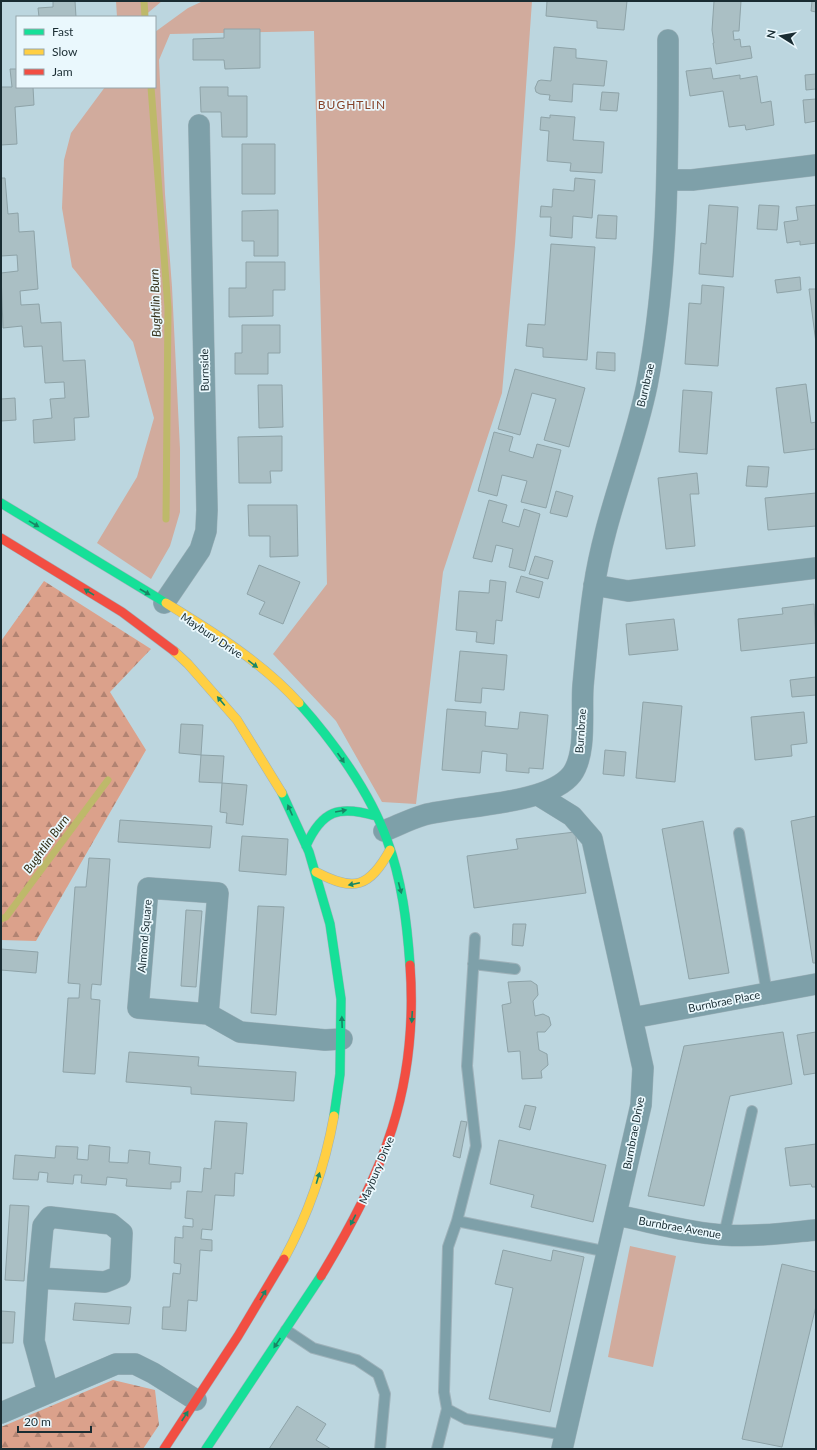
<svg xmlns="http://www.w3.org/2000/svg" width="817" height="1450" viewBox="0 0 817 1450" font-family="Lato,sans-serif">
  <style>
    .green { fill: #d1ab9d }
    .forest { fill: url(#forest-firs) }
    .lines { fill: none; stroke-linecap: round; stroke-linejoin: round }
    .stream { stroke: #beb96a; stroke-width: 7 }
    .building { fill: #aabfc4; stroke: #8ea3a8 }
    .lane-casing { stroke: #9eb2ba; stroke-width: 12 }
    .street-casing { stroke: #9eb2ba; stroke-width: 22 }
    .fast-casing { stroke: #9eb2ba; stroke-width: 10 }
    .slow-casing { stroke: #9eb2ba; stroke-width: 10 }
    .jam-casing { stroke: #9eb2ba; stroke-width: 10 }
    .lane { stroke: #7ea0a9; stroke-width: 10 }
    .street { stroke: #7ea0a9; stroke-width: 21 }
    .fast { stroke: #16e098; stroke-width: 9 }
    .slow { stroke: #ffcf43; stroke-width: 9 }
    .jam { stroke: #f24e42; stroke-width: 9 }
    .oneway { fill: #188665 }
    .labels { text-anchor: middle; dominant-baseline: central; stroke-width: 3.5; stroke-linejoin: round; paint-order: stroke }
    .street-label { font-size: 11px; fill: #192c32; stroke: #eaf8fd }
    .neighbourhood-label { font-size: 12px; letter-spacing: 1px; fill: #854229; stroke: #eaf8fd }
    .water-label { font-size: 12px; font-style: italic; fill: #312d15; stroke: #eaf8fd }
  </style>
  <defs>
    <pattern id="forest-firs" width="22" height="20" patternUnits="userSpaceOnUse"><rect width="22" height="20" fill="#dba18b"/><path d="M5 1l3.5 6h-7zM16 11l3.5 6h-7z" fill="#b18372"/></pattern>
  </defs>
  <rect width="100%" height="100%" fill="#bcd6df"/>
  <path class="green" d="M116,1H162L143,17H117Z
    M203,1H532L515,244L502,393L443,572L416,804L382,802L336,721L273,654L327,584L314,31L170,34L159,60L165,194L172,287L180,449V512L170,546L151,579L97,543L137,477L154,418L133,342L72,267L62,208L64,160L71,133L105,87H155V32L188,8Z
    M630,1246L676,1256L653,1367L608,1357Z"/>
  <path class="forest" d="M44,581L151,649L110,692L146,750L36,941L1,940V641Z
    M113,1380L155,1390L159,1425L143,1449H1V1427Z"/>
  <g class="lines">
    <path class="stream" d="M144,1L145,17
      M151,87L168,308L166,519
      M1,919L6,917L108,780"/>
  </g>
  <path class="building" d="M53,1H75L76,17H39L38,8L53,7Z
    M547,1H627L624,30L597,28V21L546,16Z
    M714,1H741L739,31H733L734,40L740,39L741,47L750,46L752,58L716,64L713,43H714L712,30Z
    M812,1H816V12L811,11Z
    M224,29H260V68L225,69L224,60H193V39L224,38Z
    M554,47L576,49V58L607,61L604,86L573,84L572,102L549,100L550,95L540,94L536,92L535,88L538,81L541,80L551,81Z
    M711,68L713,79L740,75V79L757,76L761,103L771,101L774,125L746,130L745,125L729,127L723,91L690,96L686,71Z
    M10,69H17V87H33L34,105L15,107L17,144L1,145V87H12Z
    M816,74V89L806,90L805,75Z
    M200,87H228V96H247V137H222L221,112H201Z
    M602,92L619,93L617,111L600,110Z
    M816,99V121L805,123L803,100Z
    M550,115L575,117L573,140L604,142L602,173L570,171L571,163L547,161L549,131L540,130L541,117L550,118Z
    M242,144H275V194H242Z
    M1,178H5L8,214L18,213L19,232L34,231L38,289L20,291L21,305L39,304L41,323L61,322L63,361L85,360L89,417L74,418L75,440L34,443L33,420L52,418L50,399L65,398L64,382L45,383L42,346L24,347L22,326L3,328L1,273L18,271L17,255L1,256Z
    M575,178L595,180L592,218L573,216L572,238L550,236L551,217H540L541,206L552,207L553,189L574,191Z
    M709,205L738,207L733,277L699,274L701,243L706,244Z
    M759,205L779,206L777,230L757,229Z
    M816,205V243L800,245V241L787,243L784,222L798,220L796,207Z
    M278,210V256H254V241H242V211Z
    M598,215L617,216L616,239L596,238Z
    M551,244L595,247L587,360L543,357V348L526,346L528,324L545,325Z
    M246,262H285V290H273V316L229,317V288H246Z
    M800,277L801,290L777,293L775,280Z
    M702,285L724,287L718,366L685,364L689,303L701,304Z
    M809,289H816V343Z
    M242,325H280V353H268V374H235V353H242Z
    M597,352L615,353V371L596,369Z
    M515,369L585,388L569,447L544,440L556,399L532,393L520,435L498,429Z
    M806,384L811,423L816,422V449L784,453L776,388Z
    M258,385H282L283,427L259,428Z
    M683,390L712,392L707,454L679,452Z
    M15,398L16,420L1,421V399Z
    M494,432L513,437L509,451L533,458L537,444L561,450L546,508L521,502L527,481L502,475L497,496L478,491Z
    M282,436V471H270L271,483H239L238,437Z
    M748,466L769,467L767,487L746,486Z
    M697,473L699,494H690L695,546L666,549L658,478Z
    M556,491L573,496L567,517L550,513Z
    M816,493V526L768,530L765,498Z
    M489,500L507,505L502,522L519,527L524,509L540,514L525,571L509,567L513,549L496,545L492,562L473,558Z
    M248,505H297L298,556L270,557V536H249Z
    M535,556L553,561L548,579L529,574Z
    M259,565L300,582L283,624L259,614L265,602L247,594Z
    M521,576L543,582L539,598L516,592Z
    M490,580L506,582L502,621L496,620L494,644L476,642L477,632L456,630L459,591L489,593Z
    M814,604L816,643L741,651L738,619L783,614L782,608Z
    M674,619L678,650L629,655L626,624Z
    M460,651L507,655L504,690L482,688L481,703L455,701Z
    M816,677V695L792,697L790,680Z
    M643,702L682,706L675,782L636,778Z
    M447,709L486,712L485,726L518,729L520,712L548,715L543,769L529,768V773L506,771L507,754L482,751L480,773L442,770Z
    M804,712L807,743L791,745L792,756L755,760L751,717Z
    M181,724L203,725L201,755L179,753Z
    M605,750L626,752L624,776L603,774Z
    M201,755L224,756L222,783L199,782Z
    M222,783L247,785L243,825L226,823L227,813L220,812Z
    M816,816V963H813L791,821Z
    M120,820L212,826L210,848L118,842Z
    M703,821L729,973L689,979L662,829Z
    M575,832L586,893L474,908L467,856L518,849L516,839Z
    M242,836L288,839L286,875L239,871Z
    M89,858L110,859L101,985L92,984L91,992V999L100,1000L95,1074L63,1072L68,998H79L80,984L68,983L75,887H86Z
    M258,906L284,907L276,1015L251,1013Z
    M186,910L202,911L196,987L181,986Z
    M513,924H526L523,946L512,945Z
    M1,949L38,952L36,973L1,970Z
    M531,981L537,985L538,995L533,1001L535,1016L543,1014L549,1017L551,1025L545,1032H537L539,1050L547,1054L548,1065L541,1071L542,1078L522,1079L520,1051L508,1052L502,1005L511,1003L508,982Z
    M783,1032L792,1084L730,1096L704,1206L648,1196L684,1046Z
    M816,1032V1073L804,1075L797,1035Z
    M129,1052L199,1057L198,1066L296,1072L294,1101L191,1094V1087L126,1082Z
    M525,1105L536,1107L530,1130L519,1127Z
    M215,1121L247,1123L243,1174L235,1173L234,1196L215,1195L212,1230L202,1229L201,1239L212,1240V1251L200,1250L197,1301L188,1300L186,1331L162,1329L163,1307H170L173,1273L180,1274L181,1264L174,1263L175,1237L183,1238V1226L193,1227V1219L185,1218L187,1191L202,1192L204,1168L211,1169Z
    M461,1121L467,1122L460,1158L453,1156Z
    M499,1140L606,1165L593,1222L531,1207L534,1195L490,1184Z
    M816,1144V1187H812L811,1184L790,1186L785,1148Z
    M89,1145L110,1147L109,1162L128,1163L129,1150L150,1152L149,1164L181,1167L180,1182H171V1189L126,1186L127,1179L107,1177L106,1185L81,1183L82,1175H74L73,1184L47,1182L48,1173L39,1172L38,1180L13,1179L15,1155L55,1158L56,1146L78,1147L77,1159L88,1160Z
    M10,1205L29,1206L24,1281L5,1280Z
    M503,1250L551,1261L553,1250L584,1257L550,1412L489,1399L513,1288L495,1284Z
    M782,1264L816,1272V1306L782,1447L742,1439Z
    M75,1303L131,1307L129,1324L73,1320Z
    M1,1311L15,1312L13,1343H1Z
    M297,1406L326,1424L316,1440L331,1449H269Z"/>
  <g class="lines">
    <g class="lane-casing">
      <path id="lane" d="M739,833L767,993
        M475,938L467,1066L476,1146L457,1221L608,1252
        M473,964L515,969
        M457,1221L448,1247L444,1392L447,1409L466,1419L565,1435
        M724,1235L752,1111
        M286,1330L313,1348L357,1360L378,1374L385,1394L380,1449
        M437,1449L447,1409"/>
    </g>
    <g class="street-casing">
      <path id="street" d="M668,180H692L816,165
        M594,585L628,591L816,568
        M164,603L200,550L206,531L207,510L199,125
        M538,795L572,816L592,839L643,1068L641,1105L562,1449
        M384,831C397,826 410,819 424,815C461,805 549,805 572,774C587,753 581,711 583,686C586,653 589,619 594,587C604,518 633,453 647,385C669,271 668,155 668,40
        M208,1014L218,893L148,888L138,1008L208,1014L240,1032L325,1040L342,1039
        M632,1018L816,984
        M616,1215C652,1222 688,1233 724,1235C755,1237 785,1233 816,1230
        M50,1217L111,1224L122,1233L120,1276L105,1282L38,1278L43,1226Z
        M38,1278L34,1341L48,1392
        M1,1413L116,1364H135L153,1373L196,1400"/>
    </g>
    <g class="fast-casing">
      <path id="fast" d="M1,503L166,603
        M299,703C333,741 370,792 387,840C402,880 407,923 410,965
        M282,793L309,852L330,924L341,999L340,1074L334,1116
        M306,846C322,810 339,805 376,816
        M206,1449L321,1276"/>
    </g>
    <g class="slow-casing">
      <path id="slow" d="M166,603C213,632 262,662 299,703
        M174,651L188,664L237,720L282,793
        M316,872C354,892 369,888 390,850
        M284,1259C308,1215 325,1166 334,1116"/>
    </g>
    <g class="jam-casing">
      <path id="jam" d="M1,538L122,612L174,651
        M321,1276C383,1173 419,1089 410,965
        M164,1449L238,1336L284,1259"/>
    </g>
    <use href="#lane" class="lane"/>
    <use href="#street" class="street"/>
    <use href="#fast" class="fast"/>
    <use href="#slow" class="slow"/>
    <use href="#jam" class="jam"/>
  </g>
  <defs><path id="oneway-solid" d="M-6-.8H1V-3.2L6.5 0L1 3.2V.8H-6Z"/></defs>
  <g class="oneway">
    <use href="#oneway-solid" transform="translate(34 524) rotate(31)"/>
    <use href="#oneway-solid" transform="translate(89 592) rotate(-148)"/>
    <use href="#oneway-solid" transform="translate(145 592) rotate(30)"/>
    <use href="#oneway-solid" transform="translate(253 664) rotate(37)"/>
    <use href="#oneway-solid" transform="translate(221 701) rotate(-130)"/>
    <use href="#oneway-solid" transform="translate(341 758) rotate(55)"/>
    <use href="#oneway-solid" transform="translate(290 810) rotate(-114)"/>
    <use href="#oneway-solid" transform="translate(341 811) rotate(-10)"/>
    <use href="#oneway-solid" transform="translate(354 884) rotate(168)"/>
    <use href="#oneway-solid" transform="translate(400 888) rotate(75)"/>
    <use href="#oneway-solid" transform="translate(412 1017) rotate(93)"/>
    <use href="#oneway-solid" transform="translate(342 1022) rotate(-92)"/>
    <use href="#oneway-solid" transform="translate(318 1178) rotate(-73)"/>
    <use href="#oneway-solid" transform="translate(353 1220) rotate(117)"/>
    <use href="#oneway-solid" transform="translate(263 1295) rotate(-59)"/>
    <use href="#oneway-solid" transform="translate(277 1343) rotate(124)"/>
    <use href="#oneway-solid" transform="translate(185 1416) rotate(-57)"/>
  </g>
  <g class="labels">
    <g class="street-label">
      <text transform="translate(204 370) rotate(-91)">Burnside</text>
      <text transform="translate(645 385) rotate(-77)">Burnbrae</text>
      <text transform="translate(212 635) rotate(34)">Maybury Drive</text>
      <text transform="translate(580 731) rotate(-86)">Burnbrae</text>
      <text transform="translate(144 936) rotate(-85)">Almond Square</text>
      <text transform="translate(724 1001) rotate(-11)">Burnbrae Place</text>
      <text transform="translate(633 1133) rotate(-79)">Burnbrae Drive</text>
      <text transform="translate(376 1170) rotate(-67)">Maybury Drive</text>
      <text transform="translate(680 1227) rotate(10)">Burnbrae Avenue</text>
    </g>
    <g class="neighbourhood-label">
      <text x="352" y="104">BUGHTLIN</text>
    </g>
    <g class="water-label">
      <text transform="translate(155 303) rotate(-92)">Bughtlin Burn</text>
      <text transform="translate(46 844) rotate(-54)">Bughtlin Burn</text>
    </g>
  </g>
  <rect width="817" height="1450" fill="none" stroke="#192c32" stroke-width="4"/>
  <rect x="16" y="16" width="140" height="72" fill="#eaf8fd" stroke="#96a6ac"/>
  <rect x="24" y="29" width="20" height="6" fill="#16e098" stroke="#96a6ac"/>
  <text x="52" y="36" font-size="12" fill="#192c32">Fast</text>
  <rect x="24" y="49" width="20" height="6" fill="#ffcf43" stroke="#96a6ac"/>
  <text x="52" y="56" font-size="12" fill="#192c32">Slow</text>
  <rect x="24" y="69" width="20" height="6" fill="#f24e42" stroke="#96a6ac"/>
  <text x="52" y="76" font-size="12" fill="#192c32">Jam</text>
  <g transform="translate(781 36) rotate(281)" stroke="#eaf8fd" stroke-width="3" paint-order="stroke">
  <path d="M0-3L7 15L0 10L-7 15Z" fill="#192c32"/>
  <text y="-6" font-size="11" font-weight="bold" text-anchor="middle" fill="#192c32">N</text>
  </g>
  <path d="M18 1426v6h73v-6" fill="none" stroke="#192c32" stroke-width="2"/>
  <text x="24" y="1426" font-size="12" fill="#192c32" stroke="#eaf8fd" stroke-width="3" paint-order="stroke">20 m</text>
</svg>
